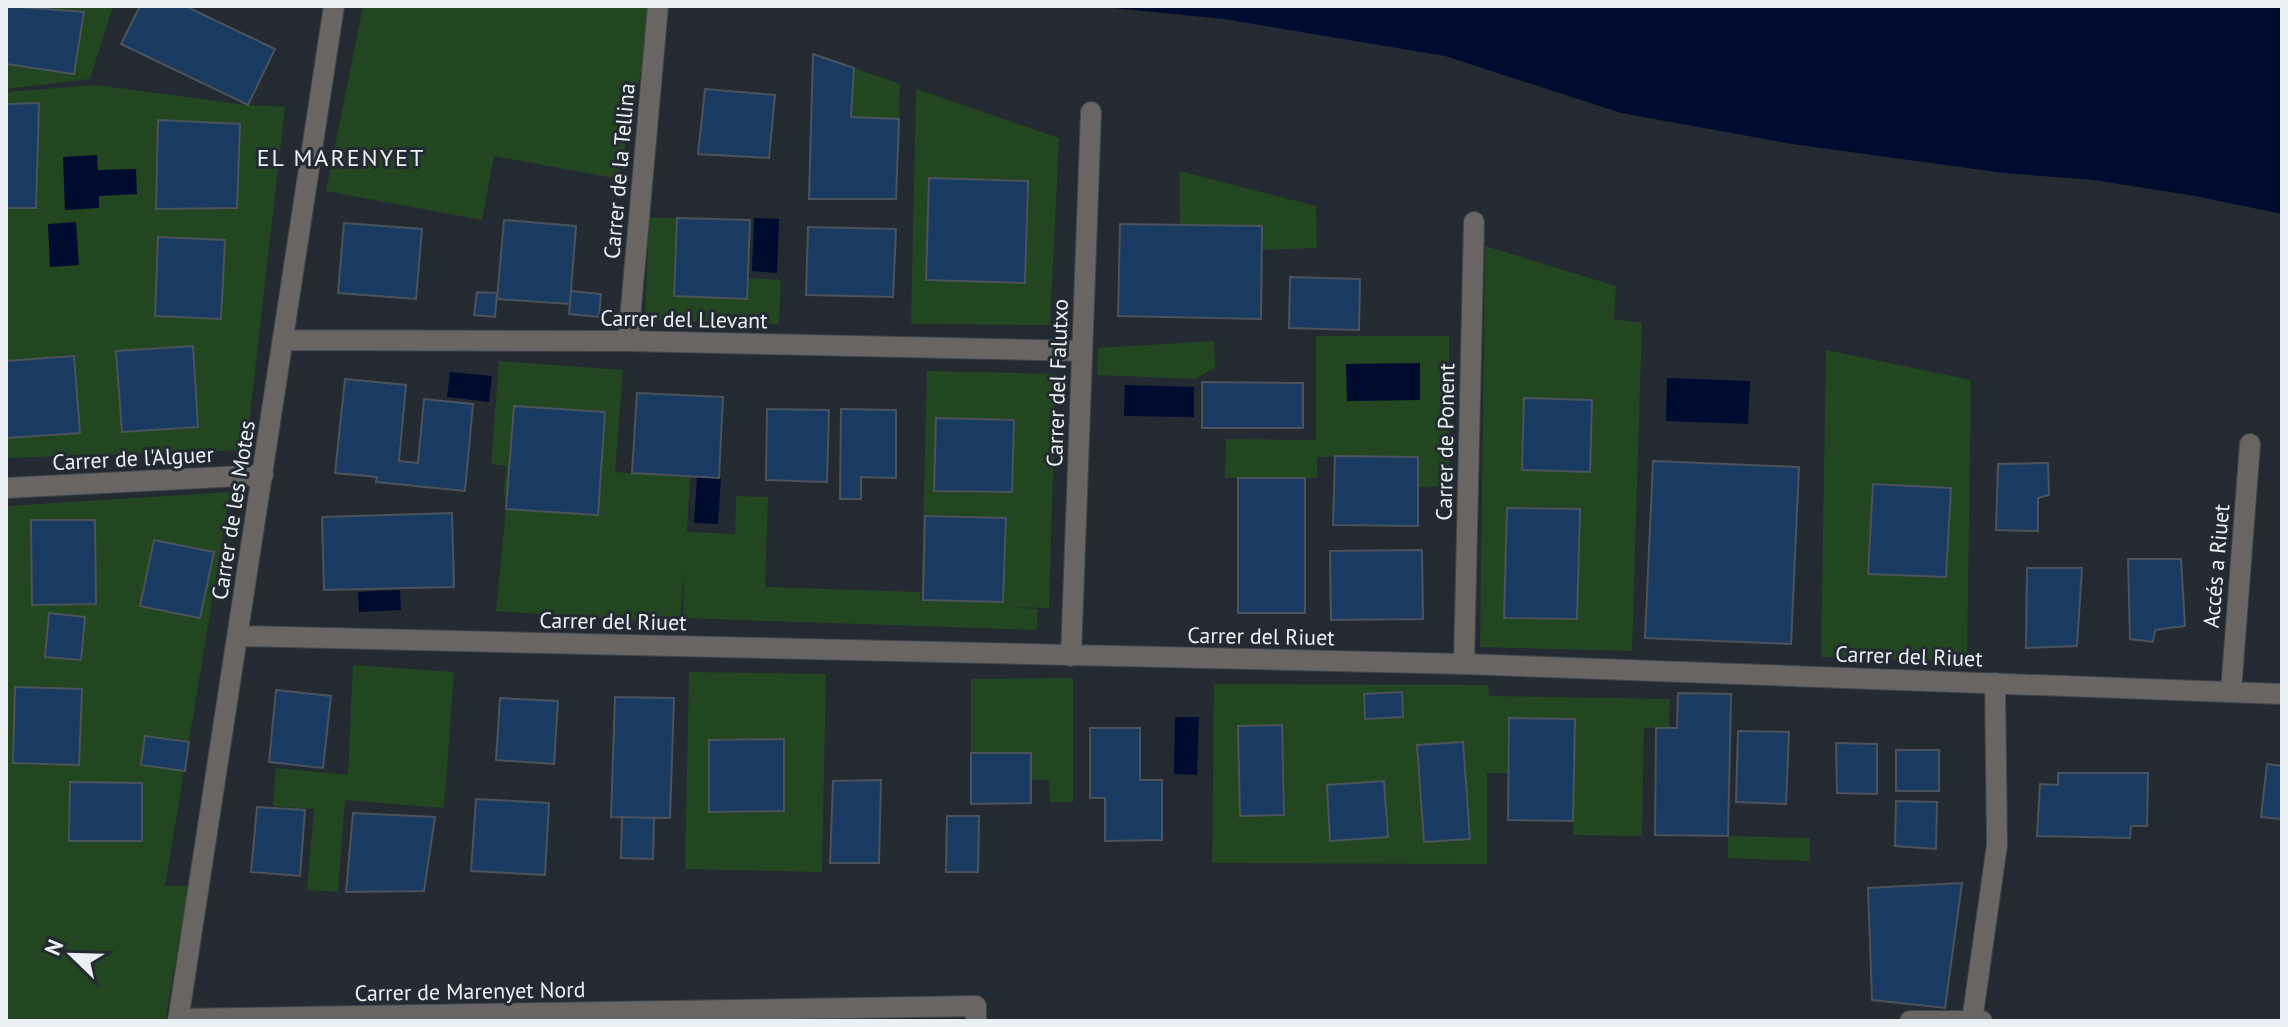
<svg xmlns="http://www.w3.org/2000/svg" width="2288" height="1027" viewBox="0 0 2288 1027" font-family="'PT Sans',sans-serif">
  <style>
    .green { fill: #224620 }
    .water { fill: #000b30 }
    .building { fill: #193b61; stroke: #4c525b; stroke-width: 2 }
    .lines { fill: none; stroke-linecap: round; stroke-linejoin: round }
    .minor-casing { stroke: #40464c; stroke-width: 22 }
    .minor { stroke: #696562; stroke-width: 20 }
    .labels { text-anchor: middle; dominant-baseline: central; stroke-width: 6; stroke-linejoin: round; paint-order: stroke }
    .street-label { font-size: 22px; fill: #ebf0f4; stroke: #242a31 }
    .neighbourhood-label { font-size: 24px; letter-spacing: 2px; fill: #ebf0f4; stroke: #242a31 }
  </style>
  <rect width="100%" height="100%" fill="#242a31"/>
  <path class="green" d="M29,6H113L90,79L6,89V64L74,74L84,13Z
    M363,6H655L618,179L494,156L482,220L326,191Z
    M854,68L900,84L899,119L851,117Z
    M96,85L247,105L285,107L246,450L6,458V92Z
    M916,89L1059,138L1050,325L911,324Z
    M1179,171L1316,206L1317,248L1262,250V226L1180,225Z
    M649,218H677L674,296L747,298V278L781,280L779,324L645,320Z
    M1485,246L1616,286L1614,319L1642,323L1632,651L1480,647Z
    M1316,336H1449V486L1418,487V457H1317V478H1225L1226,439L1316,440Z
    M1214,341L1215,367L1196,379L1097,375L1098,348Z
    M1826,350L1971,380L1967,662L1821,657Z
    M499,361L623,370L615,472L690,477L687,532L735,534L736,496L768,497L765,587L920,592L921,605L927,371L1056,374L1049,608L1009,607L1037,609V630L683,618L684,569L680,624L496,611L506,509L504,491L506,466L491,464Z
    M230,492L165,886H189L165,1021H6V506Z
    M353,665L454,672L444,808L345,800L338,892L307,890L314,809L273,806L276,768L348,775Z
    M689,672L826,674L822,872L685,869Z
    M1073,678V802H1050L1049,780H1031L1030,753H971V679Z
    M1214,684L1488,685L1489,696L1670,699L1669,727L1644,728L1642,836L1573,835L1575,719L1510,718L1508,773H1487V864L1212,863Z
    M1728,836L1810,838V861L1728,858Z"/>
  <path class="water" d="M1093,6H2282V214L2195,196L2094,180L2004,173L1792,144L1621,113L1445,56L1224,19Z
    M97,155L98,170L136,169L137,194L99,196V208L65,210L63,157Z
    M754,218L779,219L777,273L752,271Z
    M76,222L79,265L50,267L48,224Z
    M1420,363V400L1347,401L1346,364Z
    M450,372L492,376L489,402L447,397Z
    M1667,378L1750,381L1748,424L1666,421Z
    M1125,385L1194,387V417L1124,416Z
    M697,477L721,478L718,524L694,523Z
    M400,590L401,610L359,612L358,592Z
    M1175,717H1199L1197,775L1174,774Z"/>
  <path class="building" d="M6,6L84,12L74,74L6,64Z
    M140,6H185L275,49L248,105L121,44Z
    M813,54L854,68L851,117L899,119L896,199H809Z
    M705,89L775,95L769,158L698,154Z
    M39,103L36,208H6V104Z
    M158,120L240,124L237,208L156,209Z
    M929,178L1028,181L1025,283L926,280Z
    M677,218L750,220L747,299L674,296Z
    M504,220L576,226L570,304L497,299Z
    M344,223L422,229L416,299L338,293Z
    M1120,224L1262,226L1261,319L1118,316Z
    M808,227L896,229L893,297L806,295Z
    M158,237L225,240L221,319L155,316Z
    M1290,277L1360,279L1359,330L1289,328Z
    M571,291L601,294L599,317L569,314Z
    M477,292L497,293L495,317L474,315Z
    M193,346L198,427L122,432L116,351Z
    M74,356L80,433L6,438V361Z
    M345,379L406,385L399,461L418,463L424,399L473,404L465,491L376,482L377,477L335,473Z
    M1202,382L1303,383V428H1202Z
    M637,393L723,397L719,478L632,473Z
    M1524,398L1592,400L1590,472L1522,470Z
    M514,406L605,412L598,515L506,509Z
    M767,409L829,410L827,482L766,480Z
    M841,409L896,410V478L861,477V499H840Z
    M936,418L1014,420L1012,492L934,491Z
    M1335,456L1418,457V526L1333,525Z
    M1653,461L1799,467L1791,644L1645,638Z
    M2048,463L2049,495L2038,498V531L1996,530L1998,464Z
    M1238,478H1305V613H1238Z
    M1873,484L1951,488L1946,577L1868,574Z
    M1507,508L1580,509L1577,619L1504,618Z
    M452,513L454,587L324,590L322,517Z
    M925,516L1006,518L1003,602L923,600Z
    M31,520H95L96,604L32,605Z
    M154,540L214,552L200,618L140,606Z
    M1422,550L1423,619L1331,620L1330,551Z
    M2128,559H2181L2185,626L2155,630L2153,642L2130,639Z
    M2027,568H2082L2077,646L2026,648Z
    M49,613L85,617L81,660L45,657Z
    M15,687L82,689L79,765L13,763Z
    M276,690L331,696L323,768L269,762Z
    M1402,692L1403,717L1365,719L1364,694Z
    M1678,693L1731,694L1728,836L1655,835L1656,728H1677Z
    M615,697L674,698L670,818L611,817Z
    M500,698L558,701L554,764L496,760Z
    M1509,718L1575,719L1573,821L1508,820Z
    M1282,725L1284,815L1240,816L1238,726Z
    M1090,728H1140V780H1162V840L1105,841V798H1090Z
    M1738,731L1789,732L1786,804L1736,802Z
    M145,736L189,742L185,771L141,765Z
    M784,739V811L709,812V740Z
    M1463,742L1470,839L1424,842L1417,745Z
    M1836,743L1877,744V794L1837,793Z
    M1896,750H1939V791H1896Z
    M971,753H1031V803L971,804Z
    M2267,764L2282,766V819L2261,817Z
    M2058,773H2148L2147,826H2131L2130,838L2037,836L2040,784L2058,785Z
    M881,780L879,863H830L833,781Z
    M1384,781L1388,837L1330,841L1327,785Z
    M70,782L142,783V841H69Z
    M476,799L549,803L545,875L471,871Z
    M1896,801L1937,802L1936,849L1895,846Z
    M257,807L305,810L300,876L251,872Z
    M353,813L435,817L424,891L346,892Z
    M947,816H979L978,872H946Z
    M622,817L654,818L653,859L621,858Z
    M1962,883L1945,1008L1872,1000L1868,888Z"/>
  <g class="lines">
    <g class="minor-casing">
      <path id="minor" d="M284,340L628,341L1082,351
        M628,341L658,6
        M6,488L263,475
        M238,636L1464,664L2282,694
        M1071,656L1091,112
        M1464,664L1474,222
        M2231,691L2250,444
        M178,1019L976,1006V1021
        M178,1021L334,6
        M1910,1021H1982
        M1972,1021L1997,845L1995,683"/>
    </g>
    <use href="#minor" class="minor"/>
  </g>
  <g class="labels">
    <g class="street-label">
      <text transform="translate(619 171) rotate(-85)">Carrer de la Tellina</text>
      <text transform="translate(684 319) rotate(1)">Carrer del Llevant</text>
      <text transform="translate(1057 383) rotate(-88)">Carrer del Falutxo</text>
      <text transform="translate(1445 442) rotate(-89)">Carrer de Ponent</text>
      <text transform="translate(133 458) rotate(-3)">Carrer de l'Alguer</text>
      <text transform="translate(233 510) rotate(-81)">Carrer de les Motes</text>
      <text transform="translate(2216 566) rotate(-85)">Accés a Riuet</text>
      <text transform="translate(613 621) rotate(1)">Carrer del Riuet</text>
      <text transform="translate(1261 636) rotate(1)">Carrer del Riuet</text>
      <text transform="translate(1909 656) rotate(2)">Carrer del Riuet</text>
      <text transform="translate(470 991) rotate(-1)">Carrer de Marenyet Nord</text>
    </g>
    <g class="neighbourhood-label">
      <text x="341" y="157">EL MARENYET</text>
    </g>
  </g>
  <rect width="2288" height="1027" fill="none" stroke="#ebf0f4" stroke-width="16"/>
  <g transform="translate(72 955) rotate(293)" stroke="#242a31" stroke-width="6" paint-order="stroke">
  <path d="M0-6L14 30L0 20L-14 30Z" fill="#ebf0f4"/>
  <text y="-12" font-size="22" font-weight="bold" text-anchor="middle" fill="#ebf0f4">N</text>
  </g>
</svg>
